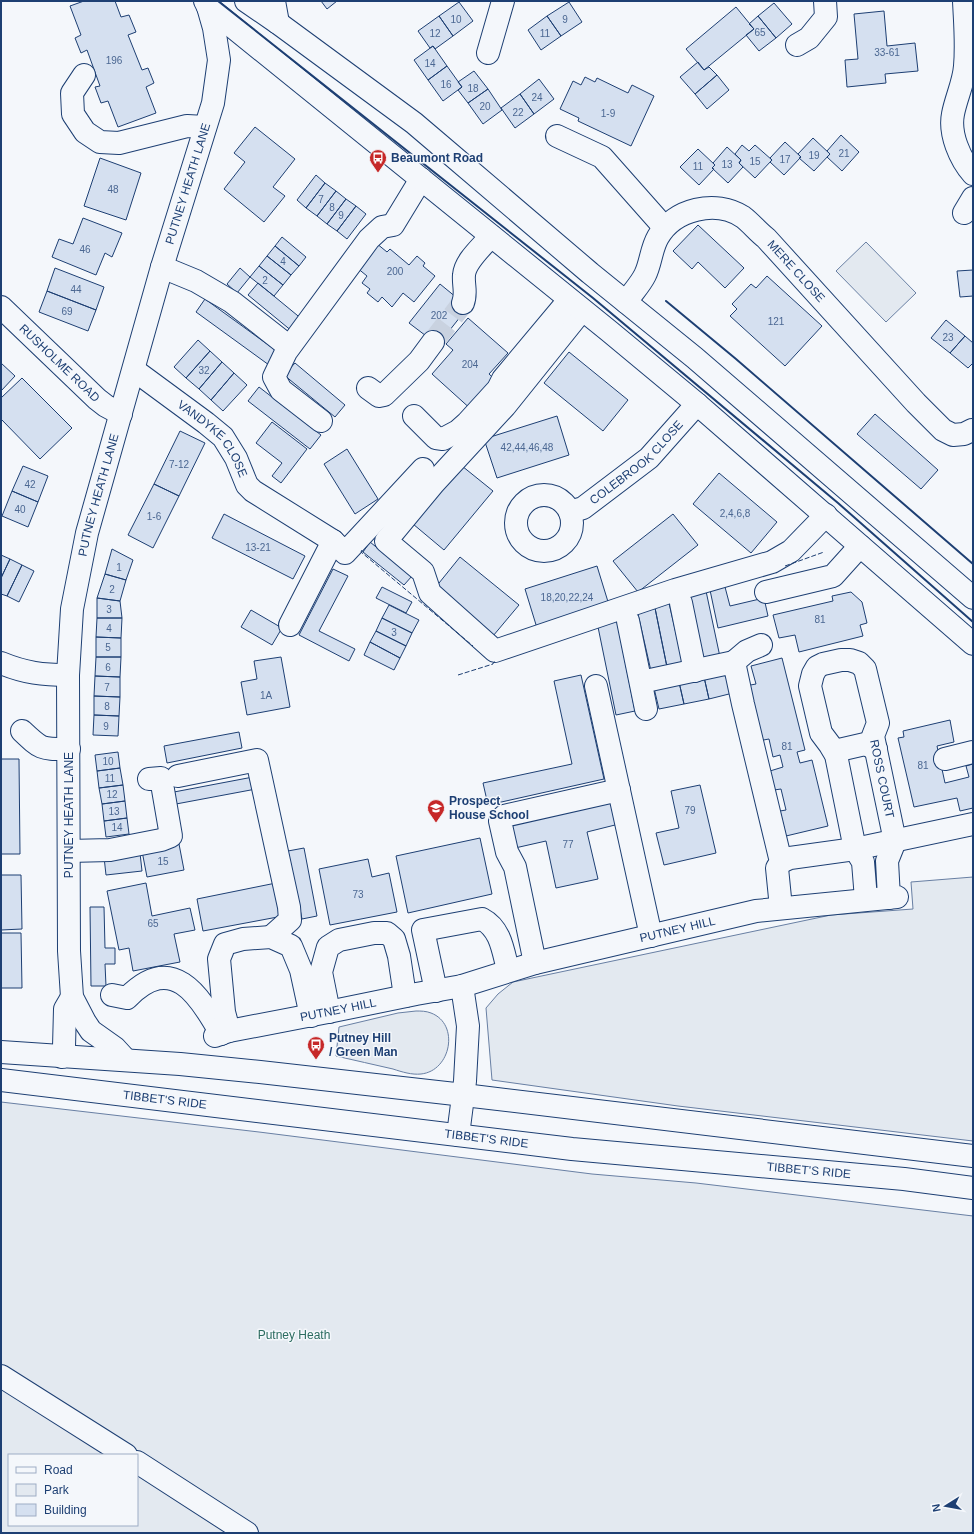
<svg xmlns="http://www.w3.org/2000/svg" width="974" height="1534" viewBox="0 0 974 1534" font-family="Helvetica,sans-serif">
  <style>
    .green { fill: #e3e9f0; stroke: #687fa3; fill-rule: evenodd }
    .building { fill: #d5e0f0; stroke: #1d3f73 }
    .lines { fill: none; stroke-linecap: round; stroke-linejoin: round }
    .minor-tunnel { stroke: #c9d2e0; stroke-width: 22; stroke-dasharray: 22 11; stroke-linecap: butt }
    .minor-casing { stroke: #1d3f73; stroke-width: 24 }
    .major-casing { stroke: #1d3f73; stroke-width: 24 }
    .highway-casing { stroke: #1d3f73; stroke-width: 24 }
    .minor { stroke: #f4f7fb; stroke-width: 22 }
    .major { stroke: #f4f7fb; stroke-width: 22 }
    .highway { stroke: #f4f7fb; stroke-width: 22 }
    .fence { stroke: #1d3f73; stroke-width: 1; stroke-dasharray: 5 2; stroke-linecap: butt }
    .wall { stroke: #1d3f73; stroke-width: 2 }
    .labels { text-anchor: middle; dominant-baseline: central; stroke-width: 3; stroke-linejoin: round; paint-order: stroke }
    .number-label { font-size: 10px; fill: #4b6792 }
    .poi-label { font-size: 12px; font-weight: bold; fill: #1d3f73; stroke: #f4f7fb; text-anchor: start }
    .street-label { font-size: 12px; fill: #1d3f73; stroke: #f4f7fb }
    .park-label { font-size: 12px; fill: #2c6c60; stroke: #f4f7fb }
  </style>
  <rect width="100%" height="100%" fill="#f4f7fb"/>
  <path class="green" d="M866,242L916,293L886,322L836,271Z
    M973,877V1141L678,1106L492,1080L486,1008L498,994L513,982L831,915L913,909L911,882Z
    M416,1011C421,1011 426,1011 431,1013C460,1024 451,1071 421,1074C412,1075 402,1072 393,1069C374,1065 355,1060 336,1056L339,1027L398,1013Z
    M1,1102L259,1132L592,1174L696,1183L973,1216V1533H1ZM9,1455H137V1525H9Z"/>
  <path class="building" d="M84,1H115L121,17L129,15L136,32L128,35L142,70L148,68L154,83L146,87L156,113L118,127L108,101L101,103L95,87L100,86L87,50L81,53L75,38L81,35L70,6Z
    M321,1H337L327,9Z
    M459,2L473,21L453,36L439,16Z
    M569,2L582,22L561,36L547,16Z
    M774,3L792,24L776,38L758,16Z
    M736,7L754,29L704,70L686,49Z
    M884,11L887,46L915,43L918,71L885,74L886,83L847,87L845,60L858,59L854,14Z
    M439,16L453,36L435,49L433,46L430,48L418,31Z
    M547,16L561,36L541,50L528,30Z
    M758,16L776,38L759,51L746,35L754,29L749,24Z
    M433,46L447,66L428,80L414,60Z
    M698,62L704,70L709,67L717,75L695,94L680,77Z
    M447,66L462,87L443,101L428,80Z
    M474,71L488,89L468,103L458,90L462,87L458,82Z
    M717,75L729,90L707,109L695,94Z
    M585,77L595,82L597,78L628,93L632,85L654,96L631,146L578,121L579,118L560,109L573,81L581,85Z
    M539,79L554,99L534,114L520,94Z
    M488,89L502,110L483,124L468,103Z
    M520,94L534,114L515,128L501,108Z
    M255,127L295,159L273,187L285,196L264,222L224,189L245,162L234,153Z
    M841,135L859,152L842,171L827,157L830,154L827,151Z
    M813,138L830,154L814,171L799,158L801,157L798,154Z
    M785,142L801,157L784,175L770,162L772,160L770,158Z
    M742,145L749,151L755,145L772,160L755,178L739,163L741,160L735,154Z
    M727,147L741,160L739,163L743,167L728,183L712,168L715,165L713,163Z
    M698,149L715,165L712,168L714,169L699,185L680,167Z
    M100,158L141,173L126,220L84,206Z
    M316,175L325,183L306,208L297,200Z
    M325,183L336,191L317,216L306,208Z
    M336,191L346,199L327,224L317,216Z
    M346,199L356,206L337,231L327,224Z
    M356,206L366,214L347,239L337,231Z
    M83,218L122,233L112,257L105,253L96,275L52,257L59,239L73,244Z
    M698,225L744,268L725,288L698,262L692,269L673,251Z
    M282,237L306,257L299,266L275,246Z
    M376,243L387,252L390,249L409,265L417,256L425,263L423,266L435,276L414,302L403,293L392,307L382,297L378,302L367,293L370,289L362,283L367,276L356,267Z
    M275,246L299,266L291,275L267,256Z
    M267,256L291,275L283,285L259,266Z
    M259,266L283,285L274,296L250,277Z
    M55,268L104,287L96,310L47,291Z
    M240,268L250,277L237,293L227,284Z
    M973,270V296L960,297L957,271Z
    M767,276L822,326L785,366L730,316L737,309L732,304L751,284L756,288Z
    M258,283L303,320L293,332L248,295Z
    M440,284L468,307L438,345L409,323Z
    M47,291L96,310L88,331L39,312Z
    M205,299L278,352L269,365L196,312Z
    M468,318L508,353L489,374L499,383L473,411L432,374L453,350L446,344Z
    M946,320L965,336L950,353L931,338Z
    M965,336L973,343V363L968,368L950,353Z
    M198,340L210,351L186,378L174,367Z
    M210,351L222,362L199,389L186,378Z
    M569,352L628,400L603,431L544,383Z
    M222,362L234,373L211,400L199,389Z
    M1,363L15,376L1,391Z
    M295,363L345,405L335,417L284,375Z
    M234,373L247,385L223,411L211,400Z
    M22,378L72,428L40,459L1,419V398Z
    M259,387L321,435L310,449L248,401Z
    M875,414L938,470L921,489L857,434Z
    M557,416L569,455L497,478L484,439Z
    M272,422L307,449L281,483L272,476L282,463L256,443Z
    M180,431L205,443L179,496L154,484Z
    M347,449L378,499L355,514L324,464Z
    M23,466L48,476L38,502L12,491Z
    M462,466L493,491L444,550L413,524Z
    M719,473L777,522L751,553L693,504Z
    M154,484L179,496L153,548L128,535Z
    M12,491L38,502L28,527L2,516Z
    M224,514L305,556L293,579L212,538Z
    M673,514L698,545L638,592L613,561Z
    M370,542L412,576L404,585L363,552Z
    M112,549L133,560L126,580L105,574Z
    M1,555L10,559L1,578Z
    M460,557L519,605L493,636L435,588Z
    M10,559L22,565L7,596L1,594V578Z
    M22,565L34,571L19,602L7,596Z
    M597,566L609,605L537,628L525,589Z
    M333,569L348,576L319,631L355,649L349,661L299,635Z
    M105,574L126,580L120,601L97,598Z
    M382,587L412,602L406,613L376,598Z
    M725,587L730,606L764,598L768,616L718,628L710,590Z
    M706,591L720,657L704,660L690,596Z
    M851,592L862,602L867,623L860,625L863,636L799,652L795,635L779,638L773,615L833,601L832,596Z
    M97,598L120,601L122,618H97Z
    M669,603L683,664L667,667L655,608Z
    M389,605L419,620L412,633L382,618Z
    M655,608L667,667L651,671L638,614Z
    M251,610L282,628L272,645L241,627Z
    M97,618H122L121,638L96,637Z
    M382,618L412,633L406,646L376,631Z
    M617,621L635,711L616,715L598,627Z
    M376,631L406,646L400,658L370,642Z
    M96,637L121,638V657H96Z
    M370,642L400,658L394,670L364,655Z
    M96,657H121L120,677L95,676Z
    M281,657L290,707L247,715L241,682L257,679L254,661Z
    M782,658L805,750L797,752L800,763L812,760L828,826L786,836L780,811L786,810L781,789L774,790L770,771L783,767L780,755L773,757L769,739L758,741L745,686L756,684L751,666Z
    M729,672L733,693L709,699L704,677Z
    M581,675L604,779L488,805L483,783L572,764L554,681Z
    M95,676L120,677V697L94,696Z
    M704,677L709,699L684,704L679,682Z
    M679,682L684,704L659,709L654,688Z
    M94,696L120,697L119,716L94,715Z
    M94,715L119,716L118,736L93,735Z
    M950,720L954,742L937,746L945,783L969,777L966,766L973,764V808L960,811L957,798L914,807L898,738L904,737L903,731Z
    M239,732L242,748L167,763L164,746Z
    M118,752L120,768L97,771L95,755Z
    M1,759H19L20,854H1Z
    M120,768L123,785L99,788L97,771Z
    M253,777L256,789L176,804L174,792Z
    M123,785L125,801L102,804L99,788Z
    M700,785L716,853L664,865L656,833L679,828L671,791Z
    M614,800L619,824L587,832L598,879L556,888L546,841L515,848L510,824Z
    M125,801L127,818L104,821L102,804Z
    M127,818L129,834L106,837L104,821Z
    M480,838L492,894L408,913L396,856Z
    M179,844L184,870L147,877L142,851Z
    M304,848L317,916L302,919L288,851Z
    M140,853L142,871L106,875L104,857Z
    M368,859L372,877L389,873L397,912L330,925L319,869Z
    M1,875H21L22,929L1,930Z
    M146,883L152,916L190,908L195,930L174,934L180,962L133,971L129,948L119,950L107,891Z
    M276,883L283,916L203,931L197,899Z
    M90,907H104L105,948H115V964H105L106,986H91Z
    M1,933H21L22,988H1Z"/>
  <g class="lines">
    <path class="minor-tunnel" d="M433,342L463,303"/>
    <g class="minor-casing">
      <g id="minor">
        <path d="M274,1L278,23"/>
        <path d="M964,1C965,23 967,44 965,66C964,82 956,98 953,114C949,134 960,159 973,174"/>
        <path d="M797,45L809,38L826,17L825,1"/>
        <path d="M488,53L503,1"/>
        <path d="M84,75L72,93L73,114L85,132L100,142L119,143L187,126L205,127"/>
        <path d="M557,136L602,157L664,227"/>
        <path d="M964,213L973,198"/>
        <path d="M162,267L196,281L232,302L283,342"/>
        <path id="s1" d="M626,302C632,293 640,285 645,275C651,263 651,249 658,237C674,209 716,199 743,217C751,223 758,232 766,238L916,403L943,430L953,435L964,434L972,430"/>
        <path d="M463,303C467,293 463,285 464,275C465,261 482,247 491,236"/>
        <path id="s2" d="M1,307L97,399L106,406L121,414"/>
        <path d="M582,310L505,406L434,483L386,541L423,572L430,593L495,651L675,590L772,562L791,551L826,515"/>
        <path id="s3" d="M134,370L206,423L223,437L236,458L247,485L253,491L333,541L345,553L423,469"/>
        <path d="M368,388L379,396L384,395L419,361L433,342"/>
        <path d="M414,416L436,438L443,439L458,431L467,423L498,389L503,379L569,300"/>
        <path d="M321,421L281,390L274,377L286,352L369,239L382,227L393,225L421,179"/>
        <circle cx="544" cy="523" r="28"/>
        <path id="s4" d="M570,512L583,508L649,458L697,404"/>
        <path d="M766,592L833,576L860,546"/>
        <path d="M681,603L695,671"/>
        <path d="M628,621L646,709"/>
        <path d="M290,625L333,541"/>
        <path d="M734,662L747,651L761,645"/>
        <path d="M1,663C25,673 43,675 68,675"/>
        <path d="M641,682L734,662L743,704L781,862L777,868L781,908"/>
        <path d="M596,686L651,936"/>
        <path d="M22,731C42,750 41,749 69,749"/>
        <path d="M836,755L839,750L865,744L876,749"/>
        <path d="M945,759L973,752"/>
        <path d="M178,776L257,760L289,907L290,920L271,937"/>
        <path d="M69,851L110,850L161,840L171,836L161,778L149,779"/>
        <path d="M781,862L790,858L855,849L973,824"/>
        <path id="s5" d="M866,899L863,862L855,849L836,755L830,745L821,733L810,686L813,674L817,667L823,664L841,660H850L859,663L865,669L878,723L873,736L895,841L887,861L889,898"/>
        <path d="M535,963L515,867L507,852L500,821L504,816L619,790"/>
        <path d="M436,991L423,930L482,919C501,929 503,951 508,970"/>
        <path d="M112,995L127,998C172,952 199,994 221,1034"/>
        <path d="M329,1012L321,972L328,947L339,940L374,933H387L394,939L399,956L405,996"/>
        <path d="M229,1031L224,1012L219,959L225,944L243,939L271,937L291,946L301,970L311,1016"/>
        <path id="s6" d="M215,1036L229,1031L333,1011L416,994L462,986L535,963L756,911L897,897"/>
        <path d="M62,1057L64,1047L65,1009L72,997"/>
        <path id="s7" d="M126,1060L115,1048L91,1031L85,1022L72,997L69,951L68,675L72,609L87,533L162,267L213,103L219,60L214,28L208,7"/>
        <path d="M458,1135L465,1081L468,1026L462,986"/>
        <path d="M1,1376L126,1455"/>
        <path d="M137,1462L247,1533"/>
      </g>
    </g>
    <g class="major-casing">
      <g id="major">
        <path d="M1,1052L180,1064L260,1072L464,1095L973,1156"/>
        <path id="s8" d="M1,1080L572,1149L904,1179L973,1188"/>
      </g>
    </g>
    <g class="highway-casing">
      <path id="highway" d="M205,1L208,7L609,331L697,404L973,644
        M246,1L278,23L414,123L590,273L695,358L973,598"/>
    </g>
    <use href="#minor" class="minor"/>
    <use href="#major" class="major"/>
    <use href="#highway" class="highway"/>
    <path class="fence" d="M362,550L361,552L473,646
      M785,566L824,552
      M458,675L493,664V663L496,661"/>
    <path class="wall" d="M218,1L593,298L838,503L973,622
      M666,301L736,359L973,564"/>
  </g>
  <defs>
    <g id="bus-pin" transform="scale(0.9)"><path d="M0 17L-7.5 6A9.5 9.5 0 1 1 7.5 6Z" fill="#c62828" stroke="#f4f7fb"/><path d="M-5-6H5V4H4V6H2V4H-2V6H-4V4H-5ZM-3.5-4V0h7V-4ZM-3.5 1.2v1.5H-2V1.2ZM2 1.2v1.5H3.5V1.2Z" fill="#fff"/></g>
    <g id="school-pin" transform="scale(0.9)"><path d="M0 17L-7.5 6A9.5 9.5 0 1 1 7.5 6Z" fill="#c62828" stroke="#f4f7fb"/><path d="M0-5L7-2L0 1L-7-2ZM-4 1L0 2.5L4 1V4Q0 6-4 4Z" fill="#fff"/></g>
  </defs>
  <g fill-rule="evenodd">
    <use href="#bus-pin" x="378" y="158"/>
    <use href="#school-pin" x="436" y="808"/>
    <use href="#bus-pin" x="316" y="1045"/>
  </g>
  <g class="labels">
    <g class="number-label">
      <text x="456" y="19">10</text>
      <text x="565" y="19">9</text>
      <text x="760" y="32">65</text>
      <text x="435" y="33">12</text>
      <text x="545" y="33">11</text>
      <text x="887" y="52">33-61</text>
      <text x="114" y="60">196</text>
      <text x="430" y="63">14</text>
      <text x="446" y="84">16</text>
      <text x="473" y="88">18</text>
      <text x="537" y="97">24</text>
      <text x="485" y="106">20</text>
      <text x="518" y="112">22</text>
      <text x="608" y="113">1-9</text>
      <text x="844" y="153">21</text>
      <text x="814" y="155">19</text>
      <text x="785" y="159">17</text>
      <text x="755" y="161">15</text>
      <text x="727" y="164">13</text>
      <text x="698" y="166">11</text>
      <text x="113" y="189">48</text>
      <text x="321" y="199">7</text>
      <text x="332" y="207">8</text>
      <text x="341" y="215">9</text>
      <text x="85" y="249">46</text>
      <text x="283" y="261">4</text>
      <text x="395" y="271">200</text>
      <text x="265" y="280">2</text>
      <text x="76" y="289">44</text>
      <text x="67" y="311">69</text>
      <text x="439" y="315">202</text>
      <text x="776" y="321">121</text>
      <text x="948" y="337">23</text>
      <text x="470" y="364">204</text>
      <text x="204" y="370">32</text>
      <text x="527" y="447">42,44,46,48</text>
      <text x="179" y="464">7-12</text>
      <text x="30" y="484">42</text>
      <text x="20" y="509">40</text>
      <text x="735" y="513">2,4,6,8</text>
      <text x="154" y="516">1-6</text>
      <text x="258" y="547">13-21</text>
      <text x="119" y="567">1</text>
      <text x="112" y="589">2</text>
      <text x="567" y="597">18,20,22,24</text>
      <text x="109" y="609">3</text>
      <text x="820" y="619">81</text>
      <text x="109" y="628">4</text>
      <text x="394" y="632">3</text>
      <text x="108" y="647">5</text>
      <text x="108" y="667">6</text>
      <text x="107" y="687">7</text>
      <text x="266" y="695">1A</text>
      <text x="107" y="706">8</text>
      <text x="106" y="726">9</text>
      <text x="787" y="746">81</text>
      <text x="108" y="761">10</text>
      <text x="923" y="765">81</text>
      <text x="110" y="778">11</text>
      <text x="112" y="794">12</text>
      <text x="690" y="810">79</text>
      <text x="114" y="811">13</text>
      <text x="117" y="827">14</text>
      <text x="568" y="844">77</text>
      <text x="163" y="861">15</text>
      <text x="358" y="894">73</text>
      <text x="153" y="923">65</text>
    </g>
    <g class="poi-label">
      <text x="391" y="158">Beaumont Road</text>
      <text x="449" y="801">Prospect<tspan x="449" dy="14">House School</tspan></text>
      <text x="329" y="1038">Putney Hill<tspan x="329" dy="14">/ Green Man</tspan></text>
    </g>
    <g class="street-label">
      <text stroke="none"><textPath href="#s7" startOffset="914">PUTNEY HEATH LANE</textPath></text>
      <text stroke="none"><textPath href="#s1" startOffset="246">MERE CLOSE</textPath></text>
      <text stroke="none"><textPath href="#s2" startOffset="81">RUSHOLME ROAD</textPath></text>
      <text stroke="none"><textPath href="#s3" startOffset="106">VANDYKE CLOSE</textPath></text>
      <text stroke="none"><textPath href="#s4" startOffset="84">COLEBROOK CLOSE</textPath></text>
      <text stroke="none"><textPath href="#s7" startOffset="590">PUTNEY HEATH LANE</textPath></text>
      <text stroke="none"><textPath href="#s5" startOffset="409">ROSS COURT</textPath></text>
      <text transform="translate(69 815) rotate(-90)">PUTNEY HEATH LANE</text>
      <text stroke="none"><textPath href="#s6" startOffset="475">PUTNEY HILL</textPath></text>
      <text stroke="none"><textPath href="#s6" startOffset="126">PUTNEY HILL</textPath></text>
      <text stroke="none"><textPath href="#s8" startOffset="165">TIBBET'S RIDE</textPath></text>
      <text stroke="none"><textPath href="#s8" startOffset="489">TIBBET'S RIDE</textPath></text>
      <text stroke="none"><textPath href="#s8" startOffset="813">TIBBET'S RIDE</textPath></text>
    </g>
    <g class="park-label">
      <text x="294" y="1335">Putney Heath</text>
    </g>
  </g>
  <rect width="974" height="1534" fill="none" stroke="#1d3f73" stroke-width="4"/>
  <rect x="8" y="1454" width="130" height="72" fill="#f4f7fb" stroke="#9eadc5"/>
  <rect x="16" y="1467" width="20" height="6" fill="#f4f7fb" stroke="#9eadc5"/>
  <text x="44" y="1474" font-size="12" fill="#1d3f73">Road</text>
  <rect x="16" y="1484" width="20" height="12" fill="#e3e9f0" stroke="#9eadc5"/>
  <text x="44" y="1494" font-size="12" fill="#1d3f73">Park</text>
  <rect x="16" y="1504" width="20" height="12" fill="#d5e0f0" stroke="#9eadc5"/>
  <text x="44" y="1514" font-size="12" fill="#1d3f73">Building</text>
  <g transform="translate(946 1506) rotate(259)" stroke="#f4f7fb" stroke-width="3" paint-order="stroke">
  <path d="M0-3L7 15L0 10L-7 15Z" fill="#1d3f73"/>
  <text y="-6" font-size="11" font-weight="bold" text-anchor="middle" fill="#1d3f73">N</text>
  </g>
</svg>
